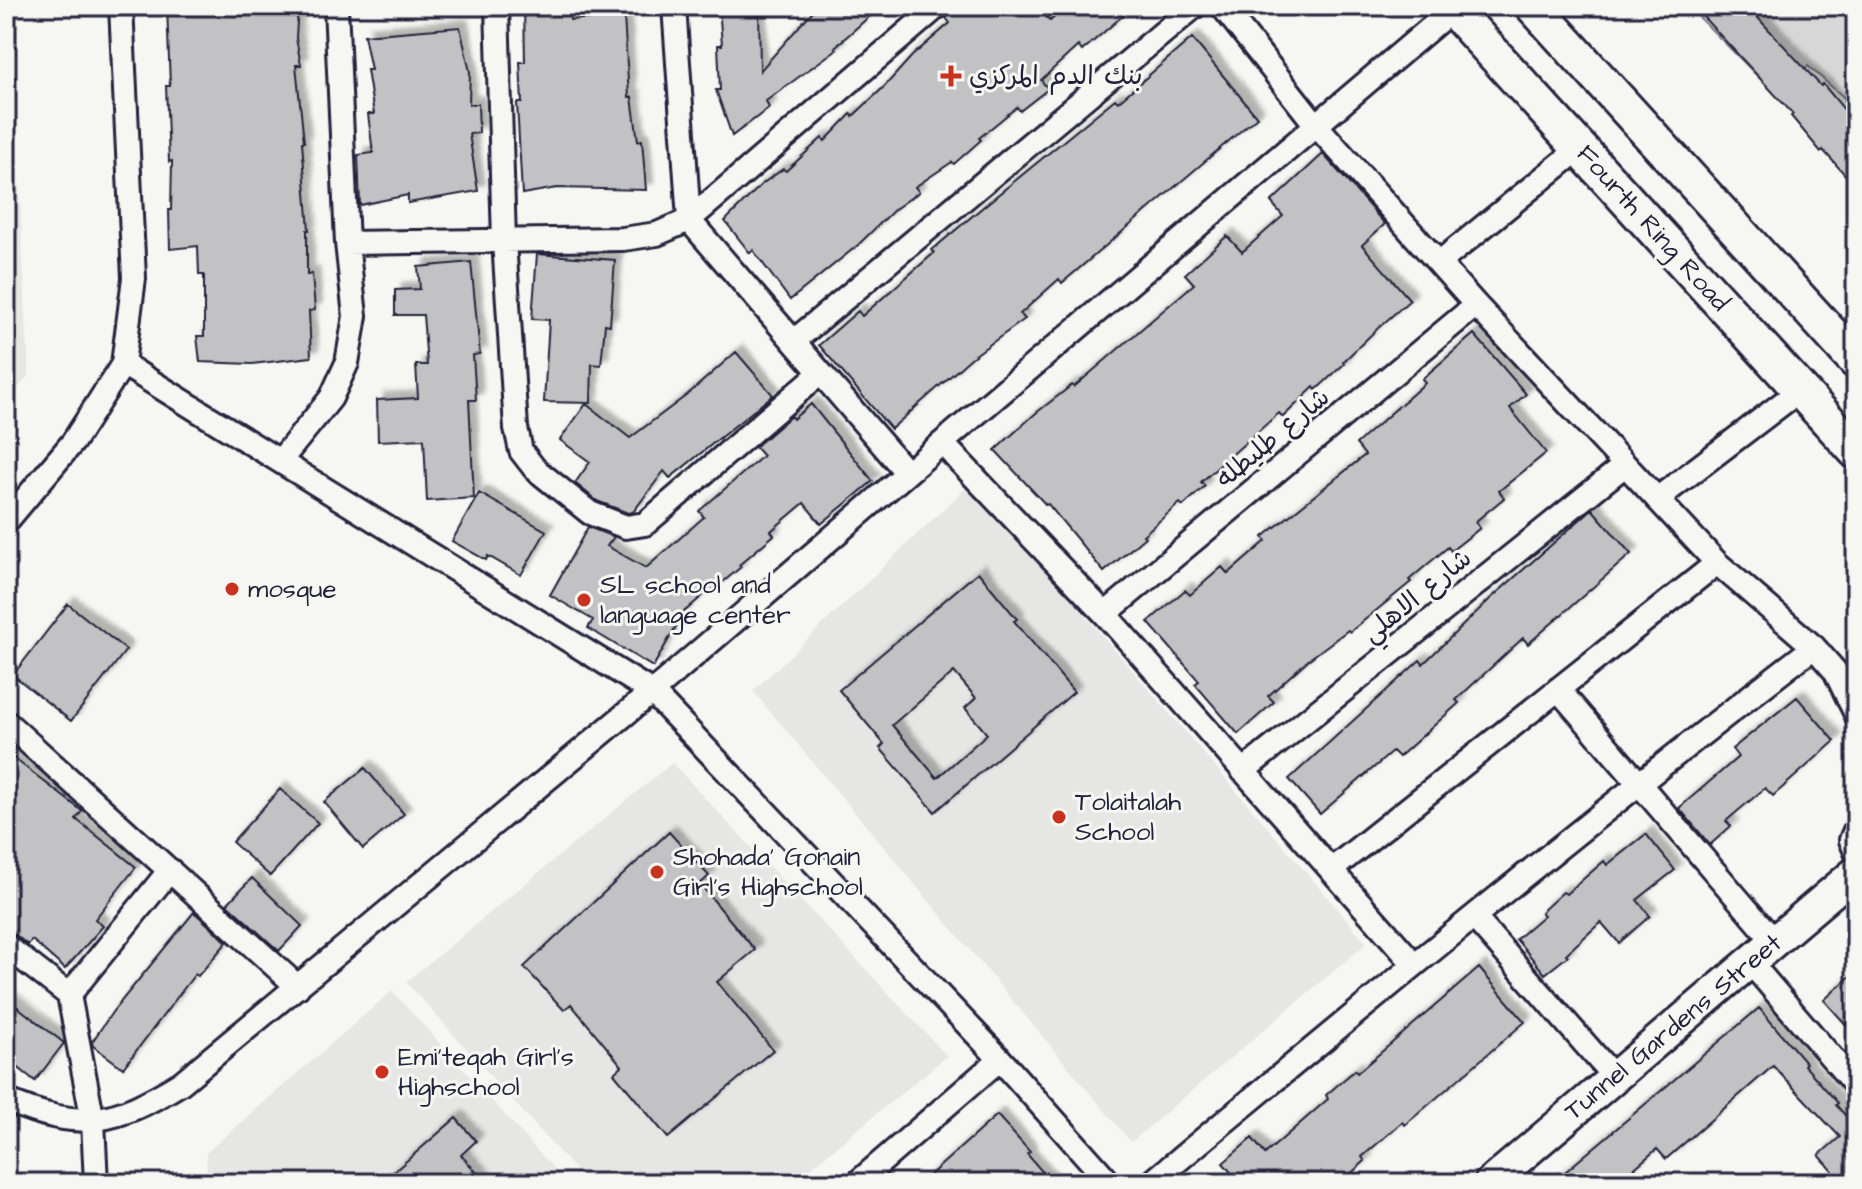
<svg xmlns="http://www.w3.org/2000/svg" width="1862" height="1189" viewBox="0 0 1862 1189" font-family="'Architects Daughter','Playpen Sans Arabic',sans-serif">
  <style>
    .built { fill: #e6e6e4 }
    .park { fill: #d7d7d7; stroke: #7c7c89; stroke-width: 2 }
    .building { fill: #c2c2c4; stroke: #22223b; stroke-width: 2; fill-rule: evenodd; filter: url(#shadow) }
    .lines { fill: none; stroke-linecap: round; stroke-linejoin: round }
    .street-casing { stroke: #22223b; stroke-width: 28 }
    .secondary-casing { stroke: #22223b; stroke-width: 36 }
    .primary-casing { stroke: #22223b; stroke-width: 40 }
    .street { stroke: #f6f6f2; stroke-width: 22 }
    .secondary { stroke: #f6f6f2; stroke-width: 30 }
    .primary { stroke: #f6f6f2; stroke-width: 34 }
    .poi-dot { fill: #c8321e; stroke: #f6f6f2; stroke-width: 3 }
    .labels { text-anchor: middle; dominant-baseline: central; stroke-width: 6; stroke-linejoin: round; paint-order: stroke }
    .poi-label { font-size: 26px; fill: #22223b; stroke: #f6f6f2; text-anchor: start }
    .street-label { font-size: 26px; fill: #22223b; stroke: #f6f6f2 }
  </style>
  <defs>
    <filter id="shadow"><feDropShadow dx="7" dy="-7" stdDeviation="2" flood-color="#0004"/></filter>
  </defs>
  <rect width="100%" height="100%" fill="#f6f6f2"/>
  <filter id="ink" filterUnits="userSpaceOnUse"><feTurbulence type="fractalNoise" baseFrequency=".0125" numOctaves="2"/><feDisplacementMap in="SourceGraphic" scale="16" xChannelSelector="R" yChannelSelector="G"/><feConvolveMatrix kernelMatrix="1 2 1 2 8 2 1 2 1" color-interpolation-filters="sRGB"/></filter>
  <g filter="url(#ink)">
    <path class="built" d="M6,6H10L29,375L6,402Z
      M971,483L1367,943L1131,1142L753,691Z
      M672,763L947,1056L792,1183H587L406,982Z
      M392,991L567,1183H207L206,1153Z"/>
    <path class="park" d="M1688,6H1856V108L1808,66L1775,94Z"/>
    <path class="building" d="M167,6H298L296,38L301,65H296L304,142H302L309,230H307V275L312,274L315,310L309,311L311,357L252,364L200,362L197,336H204V275H199L198,246L170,249L169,210H171L172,161L169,162L166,86H170Z
      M524,6H566L570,20L624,16L629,97H632L638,141L642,140L646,190L557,188L522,194L517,103H522L520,62H525Z
      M719,6H759L760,71L817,6H881L835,47L837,49L766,101L769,108L732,136L716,90H720L718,45H722Z
      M956,6H1036L1050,21L1067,6H1134L1082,51L1078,46L1041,80L1048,89L1020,111L1017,107L979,138L981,140L954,164L952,162L915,187L919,192L895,209L858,245L790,300L753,250L750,253L725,221L762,184L783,169L786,171L822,138L825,141L851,114L853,116L885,86L912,56L950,23L946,18Z
      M1693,6H1747L1821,86L1823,84L1856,124V187L1823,150L1821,152L1791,116L1793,114Z
      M460,27L470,72L469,104H478L479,133L469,134L478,191L408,203V195L360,205L358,155L373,153L368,114H374L367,70H371L364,35Z
      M1192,38L1257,117L1062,283L1059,279L1020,314L1025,319L971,358L891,429L819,345L858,311L862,316L934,253L932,250L989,202L1115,99L1118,102Z
      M1323,154L1385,224L1362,245L1410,300L1376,330L1343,362L1344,364L1316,390L1314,387L1283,417L1279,413L1201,482L1205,486L1183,506L1180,503L1143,535L1145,537L1104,572L1048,504L1046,505L995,450L1036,413L1072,385L1074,387L1194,284L1185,274L1227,236L1242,252L1283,216L1271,202Z
      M537,254L615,260L610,325L605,324L601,365L592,364L591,403L544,402L549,320L532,319Z
      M471,262L480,354L473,355L476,400H469L474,498L427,501L424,439L378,441L377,400L418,398L416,365H427L423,315H395V290L420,289L418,267Z
      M1474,334L1526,394L1510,408L1546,453L1499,491L1504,498L1475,522L1480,528L1451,551L1448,547L1409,580L1411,582L1350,632L1348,630L1308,660L1268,696L1274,702L1238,734L1195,684L1199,681L1148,622L1185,590L1190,595L1222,567L1228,574L1266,541L1263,537L1365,455L1356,444L1425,383L1422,379Z
      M736,352L773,395L670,478L664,471L633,512L628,513L597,501L575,483L590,462L560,440L586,404L630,438L687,395Z
      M811,404L873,481L821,524L804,503L771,531L774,535L739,565L741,567L710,593L708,591L684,612L653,667L588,628L593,620L550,595L588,527L614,537L607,546L646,568L704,517L699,511L763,456L755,447L791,416L793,419Z
      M479,493L546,531L521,575L488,556L486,560L452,541Z
      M1592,509L1631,554L1528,644L1523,638L1456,700L1459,703L1399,757L1393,751L1320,814L1289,779L1420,660L1423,664L1490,599Z
      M978,572L1017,619L1014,621L1074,692L935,812L880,748L884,744L839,690ZM954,672L976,698L965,708L987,734L937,778L892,725Z
      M68,604L126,650L71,721L13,675Z
      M1797,697L1835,741L1773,796L1765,788L1726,821L1731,826L1710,845L1679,808L1738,757L1732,749Z
      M6,752L82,811L76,819L136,867L95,919L103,926L65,969L32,940L28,945L15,935L6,932Z
      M365,768L404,814L363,849L324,802Z
      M280,789L318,823L270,876L232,842Z
      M669,832L709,876L700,884L755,950L717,982L773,1050L668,1138L614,1073L622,1066L571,1004L564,1010L524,967Z
      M1646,834L1675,870L1637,900L1650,916L1619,943L1601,922L1566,954L1568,956L1545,974L1516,939L1544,915L1541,912L1563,892L1566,894L1604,861L1607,865Z
      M252,878L302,926L279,951L227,904Z
      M194,912L227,942L198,976L195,974L123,1068L93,1046L92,1042L113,1011Z
      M1479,968L1525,1022L1405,1125L1402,1122L1362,1157L1365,1161L1340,1183H1240L1223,1163L1252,1138L1265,1154L1328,1099L1326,1095L1355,1070L1357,1073Z
      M1856,971V1036L1824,1000Z
      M6,998L64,1043L35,1081L6,1058Z
      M1759,1008L1806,1063L1804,1065L1838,1103L1836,1105L1854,1125L1856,1123V1175L1847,1183H1843L1819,1155L1840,1137L1773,1066L1666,1159L1657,1149L1617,1183H1552Z
      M997,1115L1030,1152L1027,1154L1052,1183H921Z
      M456,1118L476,1141L461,1155L486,1183H381Z"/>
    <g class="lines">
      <g class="street-casing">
        <path id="street" d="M497,6L504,241L516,428L521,451L535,469L590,513L626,527L645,524L820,373
          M674,6L689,220L907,473
          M1222,6L1316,125L1476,305L1717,563L1814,647L1835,671L1856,714
          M347,243L623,239L657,234L689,220L938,6
          M1440,262L1580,148
          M794,341L1195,6
          M123,364L652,692L1000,1059L1110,1183
          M942,443L1105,614L1414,964
          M280,461L331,398L347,363L355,316L347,243L336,6
          M1657,499L1800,390
          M6,522L73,442L123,364L134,278L121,6
          M1105,614L1476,305
          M1558,689L1774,941
          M6,722L298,987
          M1243,771L1625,465
          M1856,828L1851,840L1856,852
          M1331,870L1717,563
          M1474,917L1614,1077
          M6,946L69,995L170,870
          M1750,962L1856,1086
          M69,995L93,1121L96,1183
          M6,1100C81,1132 114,1124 181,1083L652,692L942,443L1453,9
          M857,1183L1000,1059
          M1151,1183C1369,1001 1589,820 1814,647"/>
      </g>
      <g class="secondary-casing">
        <path id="secondary" d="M1490,1183L1856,872"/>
      </g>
      <g class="primary-casing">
        <path id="primary" d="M1450,6L1856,451
          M1533,6L1856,361"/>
      </g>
      <use href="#street" class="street"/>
      <use href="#secondary" class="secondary"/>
      <use href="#primary" class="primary"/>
    </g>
  </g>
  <g class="poi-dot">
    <path d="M947 64h8v8h8v8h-8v8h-8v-8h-8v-8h8z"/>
    <circle cx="232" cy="589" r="8"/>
    <circle cx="584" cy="600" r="8"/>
    <circle cx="1059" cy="817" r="8"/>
    <circle cx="657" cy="872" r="8"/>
    <circle cx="382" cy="1072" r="8"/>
  </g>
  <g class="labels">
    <g class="poi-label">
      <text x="969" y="76">بنك الدم المركزي</text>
      <text x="600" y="585">SL school and<tspan x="600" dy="30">language center</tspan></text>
      <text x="248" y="589">mosque</text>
      <text x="1075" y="802">Tolaitalah<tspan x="1075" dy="30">School</tspan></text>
      <text x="673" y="857">Shohada' Gonain<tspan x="673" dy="30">Girl's Highschool</tspan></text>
      <text x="398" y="1057">Emi'teqah Girl's<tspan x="398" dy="30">Highschool</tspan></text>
    </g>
    <g class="street-label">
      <text transform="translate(1653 228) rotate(48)">Fourth Ring Road</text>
      <text transform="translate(1273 438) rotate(-40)">شارع طليطله</text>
      <text transform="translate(1417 596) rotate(-39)">شارع الاهلي</text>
      <text transform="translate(1673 1027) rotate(-40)">Tunnel Gardens Street</text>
    </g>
  </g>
  <rect width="1862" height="1189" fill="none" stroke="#f6f6f2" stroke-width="32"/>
  <rect x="16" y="16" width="1830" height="1157" fill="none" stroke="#22223b" stroke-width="3" filter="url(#ink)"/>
</svg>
